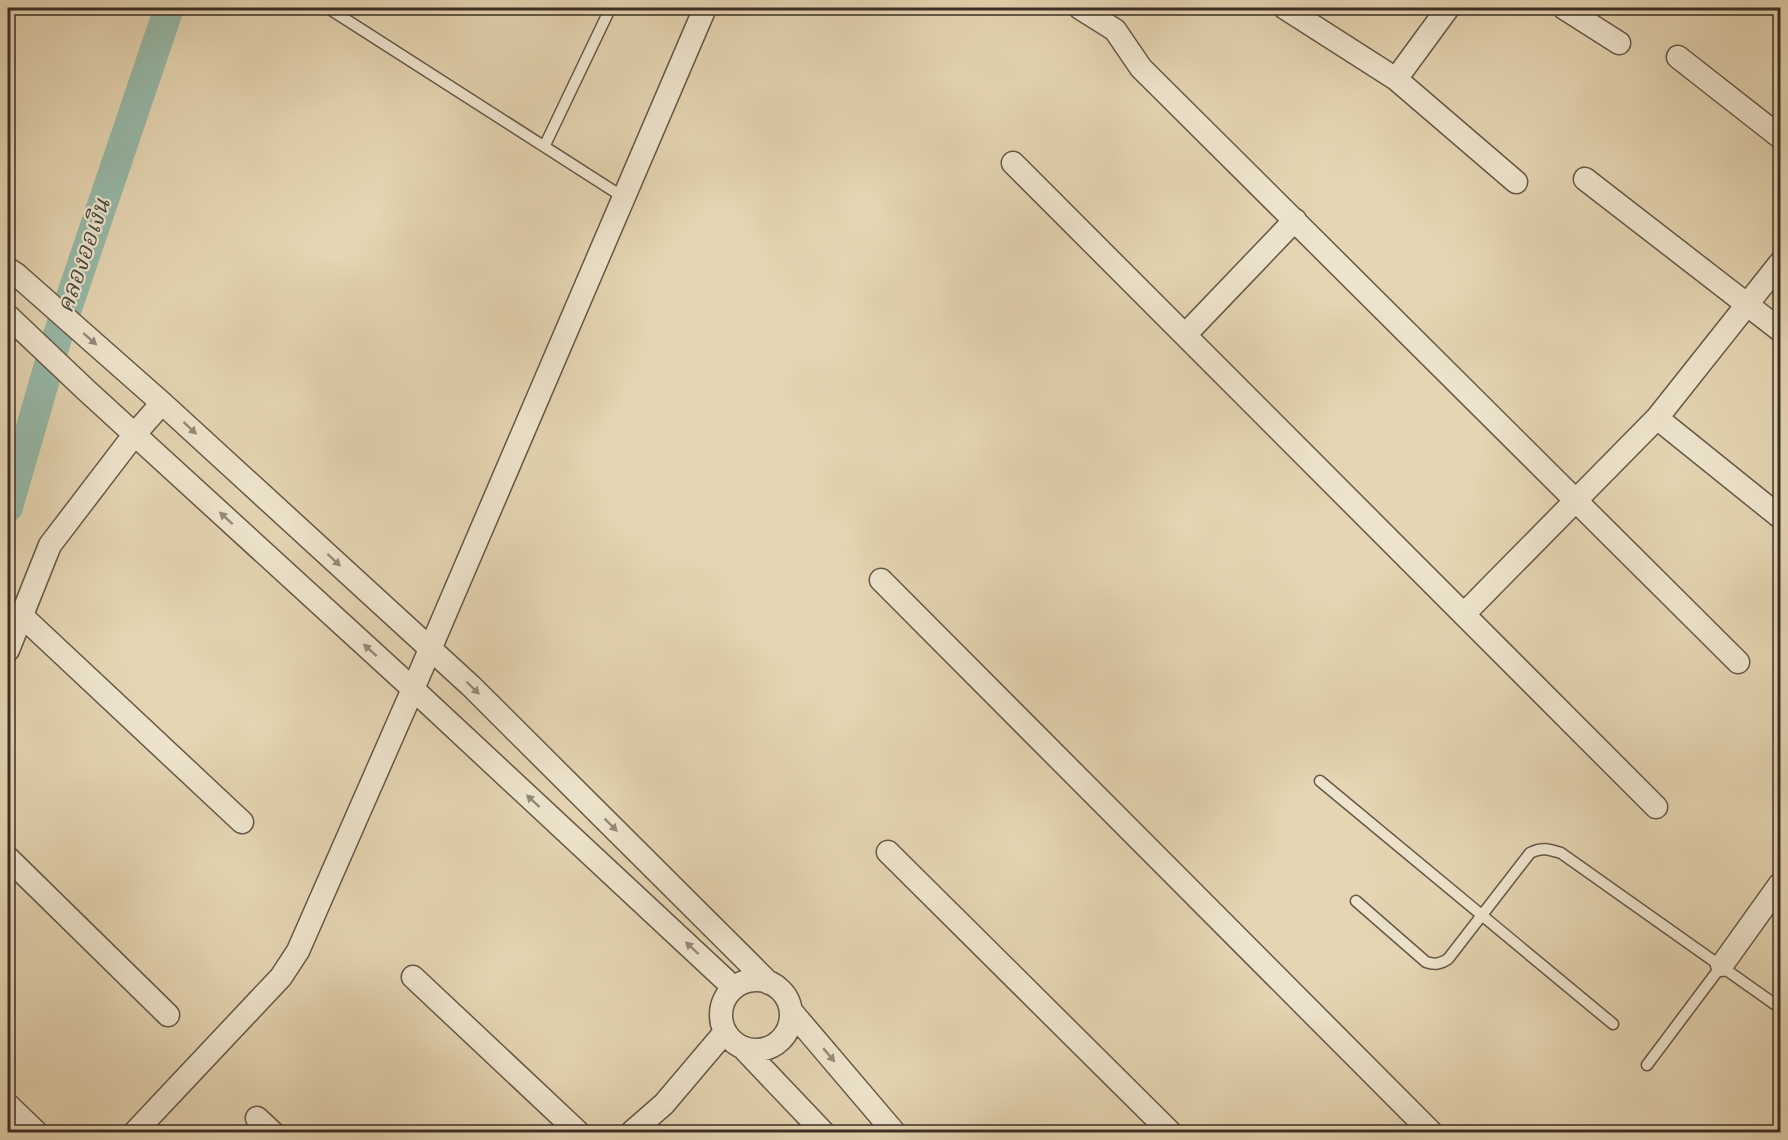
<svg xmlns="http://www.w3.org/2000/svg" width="1788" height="1140" viewBox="0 0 1788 1140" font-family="Vollkorn,'Noto Serif Thai',serif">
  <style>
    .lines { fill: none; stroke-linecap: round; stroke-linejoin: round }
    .canal { stroke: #96b9a8; stroke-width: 30 }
    .lane-casing { stroke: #655849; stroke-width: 13 }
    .street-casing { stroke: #655849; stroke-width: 25 }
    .lane { stroke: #eee4cd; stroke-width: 10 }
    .street { stroke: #eee4cd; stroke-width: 22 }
    .oneway { fill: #948a7a }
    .labels { text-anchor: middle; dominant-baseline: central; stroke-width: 4.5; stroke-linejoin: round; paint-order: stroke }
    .water-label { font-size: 24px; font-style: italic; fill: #4c4b40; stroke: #eee4cd }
  </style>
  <rect width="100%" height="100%" fill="#e5d5b2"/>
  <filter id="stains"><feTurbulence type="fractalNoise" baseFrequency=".00333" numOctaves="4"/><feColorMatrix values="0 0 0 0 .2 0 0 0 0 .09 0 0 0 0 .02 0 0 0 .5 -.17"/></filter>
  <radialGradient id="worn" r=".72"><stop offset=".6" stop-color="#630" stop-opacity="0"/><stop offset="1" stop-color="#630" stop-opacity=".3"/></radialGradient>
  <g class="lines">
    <path class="canal" d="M8,507L56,341L169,8"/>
    <g class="lane-casing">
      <path id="lane" d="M328,8L623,197
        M545,145L608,13
        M1320,781L1613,1024
        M1356,901L1426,962C1435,965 1440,964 1448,959L1530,853C1542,847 1548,849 1561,853L1780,1008
        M1647,1065L1722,965"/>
    </g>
    <g class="street-casing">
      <path id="street" d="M1080,8L1115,30L1141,68L1738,662
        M1285,8L1396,79L1516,182
        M1564,8L1619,43
        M1678,57L1780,137
        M1396,79L1448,8
        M1013,163L1656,807
        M1585,179L1780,330
        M8,269L17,275L162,403L471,686L769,983
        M8,316L86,390L413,689L734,988
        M1185,335L1295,220
        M1657,418L1780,517
        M881,580L1431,1132
        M1464,614L1657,418L1780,263
        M22,616L242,822
        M8,650L50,545L134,435L162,403
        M888,852L1170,1132
        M8,858L168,1015
        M1722,965L1780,884
        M413,977L578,1132
        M721 1015a35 35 0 1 1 70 0a35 35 0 1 1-70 0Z
        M791,1011L894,1132
        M743,1048L823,1132
        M8,1105L36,1132
        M257,1118L272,1132
        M135,1132L281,977L298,951L413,689L705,8
        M632,1132L664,1104L725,1032"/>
    </g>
    <use href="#lane" class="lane"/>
    <use href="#street" class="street"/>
  </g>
  <defs><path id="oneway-solid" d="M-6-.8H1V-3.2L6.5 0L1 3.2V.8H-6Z" transform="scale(1.5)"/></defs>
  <g class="oneway">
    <use href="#oneway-solid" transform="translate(90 339) rotate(41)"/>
    <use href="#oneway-solid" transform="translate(190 428) rotate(43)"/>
    <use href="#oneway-solid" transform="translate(226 518) rotate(-138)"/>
    <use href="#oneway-solid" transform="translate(334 560) rotate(43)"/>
    <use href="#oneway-solid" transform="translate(370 650) rotate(-138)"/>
    <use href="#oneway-solid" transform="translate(473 688) rotate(44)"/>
    <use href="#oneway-solid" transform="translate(533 801) rotate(-137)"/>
    <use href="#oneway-solid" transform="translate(611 825) rotate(45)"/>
    <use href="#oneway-solid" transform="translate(692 948) rotate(-137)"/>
    <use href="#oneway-solid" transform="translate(829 1055) rotate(50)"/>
  </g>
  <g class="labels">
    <g class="water-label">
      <text transform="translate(85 256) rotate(-71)">คลองออเงิน</text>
    </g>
  </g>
  <rect width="1788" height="1140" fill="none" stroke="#e5d5b2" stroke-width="30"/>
  <rect x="9" y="9" width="1770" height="1122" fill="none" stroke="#3a2f26" stroke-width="3"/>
  <rect x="15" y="15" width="1758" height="1110" fill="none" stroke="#3a2f26" stroke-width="1.5"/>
  <rect width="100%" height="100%" filter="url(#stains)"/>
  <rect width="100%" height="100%" fill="url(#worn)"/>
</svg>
